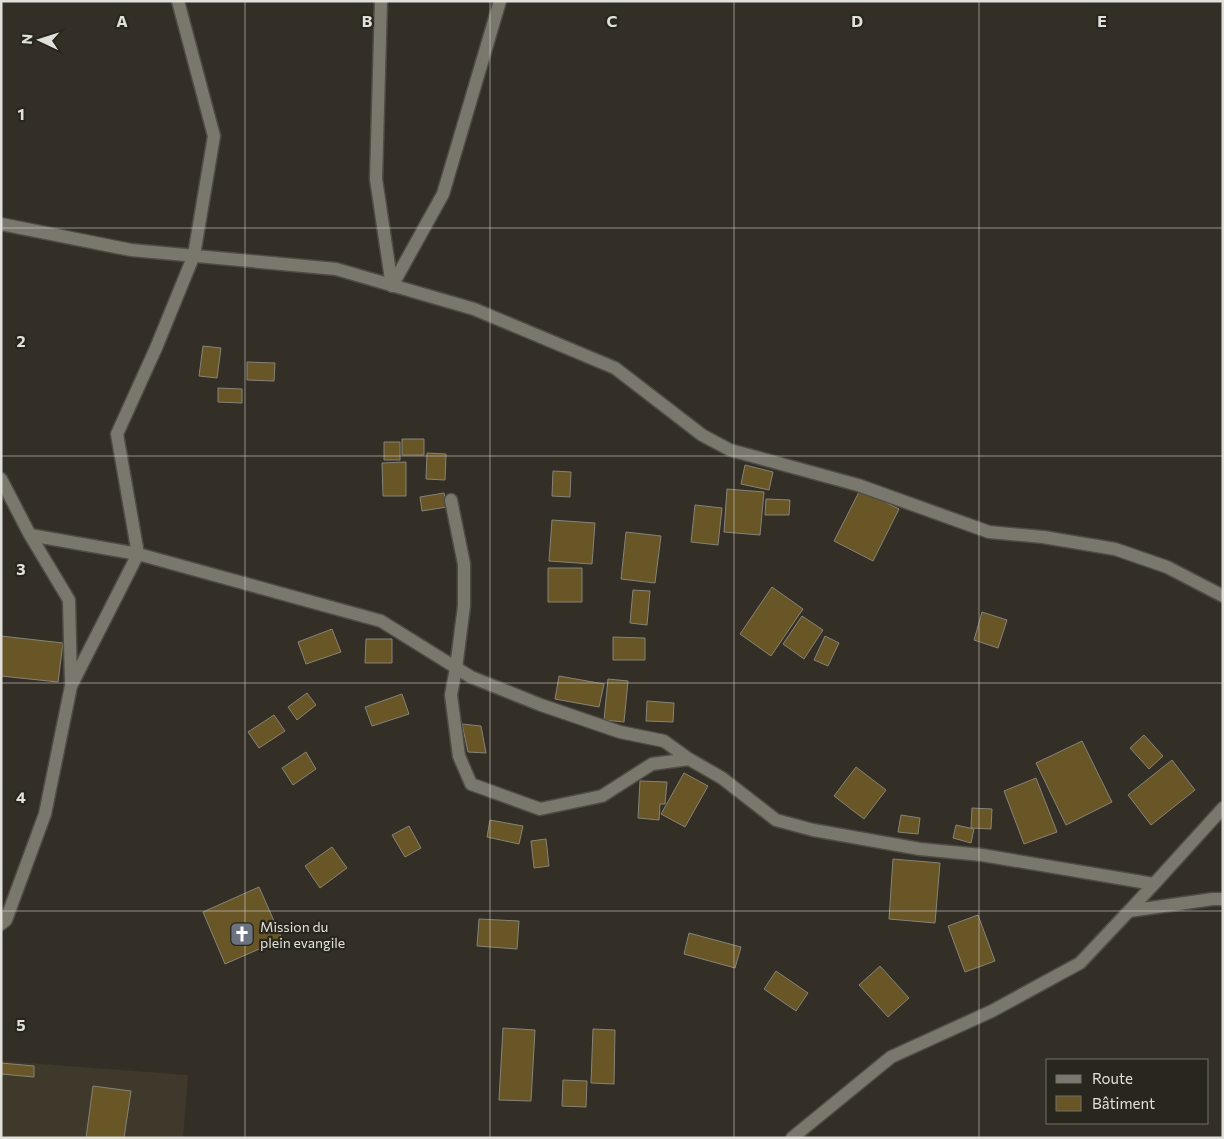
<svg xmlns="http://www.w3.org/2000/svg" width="1224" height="1139" viewBox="0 0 1224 1139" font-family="Commissioner,sans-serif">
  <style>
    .built { fill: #3e392a }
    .building { fill: #685626; stroke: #868379 }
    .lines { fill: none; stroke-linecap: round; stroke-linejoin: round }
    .minor-casing { stroke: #4f4b45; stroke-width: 15 }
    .minor { stroke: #7a776d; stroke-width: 12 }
    .grid { fill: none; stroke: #e2e0da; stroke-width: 1; stroke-opacity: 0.55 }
    .labels { text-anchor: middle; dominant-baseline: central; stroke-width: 4.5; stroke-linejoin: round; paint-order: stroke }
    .poi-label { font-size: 14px; fill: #e2e0da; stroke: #29261d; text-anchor: start }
    .grid-label { font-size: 16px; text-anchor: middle; font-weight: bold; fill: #e2e0da; stroke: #29261d; stroke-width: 4.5; stroke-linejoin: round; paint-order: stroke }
  </style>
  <rect width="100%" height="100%" fill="#332f27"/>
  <path class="built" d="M1,1061L188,1075L183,1138H1Z"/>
  <path class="building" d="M203,346L221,348L217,378L199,376Z
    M247,362L275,363L274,381L247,380Z
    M218,388L242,389V403L218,402Z
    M402,439H424V455H402Z
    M384,442H400V460H384Z
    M427,453L446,454L445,480L426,479Z
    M406,462V496H383L382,463Z
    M745,465L773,472L769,490L741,484Z
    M553,471L571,472L570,497L552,496Z
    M727,489L764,492L760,535L724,532Z
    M860,490L899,509L873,561L834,541Z
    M444,493L447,507L422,511L420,497Z
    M766,499L790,500L789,515H765Z
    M695,505L722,508L718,545L691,542Z
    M552,520L595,523L592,564L549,561Z
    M626,532L661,536L655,583L621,579Z
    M548,568H582V602H548Z
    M772,587L803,609L771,656L740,634Z
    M633,590L650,591L647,625L630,623Z
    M982,612L1007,620L998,648L974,640Z
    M802,616L823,630L804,659L783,644Z
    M332,629L341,652L306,664L298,642Z
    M1,636L63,643L58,682L1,676Z
    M825,636L839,643L828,666L814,660Z
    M613,637L645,638V660H613Z
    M366,639H392V663H365Z
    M559,676L604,684L599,707L555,699Z
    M608,679L628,681L624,722L604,720Z
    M307,693L316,705L297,720L288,707Z
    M402,694L409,714L372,726L365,707Z
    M647,701L674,703L673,722L646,721Z
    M274,715L285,731L259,748L248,732Z
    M462,724L481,726L486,753L468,752Z
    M1144,735L1163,756L1149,769L1130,748Z
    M1082,741L1112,802L1066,825L1036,763Z
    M306,752L316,769L293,785L282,768Z
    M1172,760L1195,790L1151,825L1128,795Z
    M856,767L886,790L864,819L834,796Z
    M684,773L708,786L685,827L661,814Z
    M1036,778L1057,832L1024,844L1004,791Z
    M640,781L667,782L665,804H660L659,820L638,818Z
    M972,808L992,809L991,829L971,828Z
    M901,815L920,818L918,834L898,832Z
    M490,820L523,826L519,844L487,837Z
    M956,825L974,829L971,843L953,838Z
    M409,826L421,848L405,857L392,835Z
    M546,839L549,866L534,868L531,841Z
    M332,847L347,868L320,888L305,866Z
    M893,859L940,863L935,923L889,919Z
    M259,887L282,939L225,964L203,912Z
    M978,915L995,961L965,972L948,926Z
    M479,919L519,921L517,949L477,946Z
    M689,933L741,947L735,968L684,954Z
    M880,966L909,998L888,1017L859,985Z
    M776,971L808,993L796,1011L764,989Z
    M503,1028L535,1030L531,1101L499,1100Z
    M593,1029L615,1030L614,1084L591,1083Z
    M1,1063L34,1066V1077L1,1074Z
    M563,1080L587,1081L586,1107L562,1106Z
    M93,1086L131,1091L124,1138H86Z"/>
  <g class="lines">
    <g class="minor-casing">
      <path id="minor" d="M381,1L376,179L392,286
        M1,224L131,250L336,269L474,309L615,368L702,435L730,450L858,485L989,532L1043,537L1115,549L1167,567L1223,596
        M392,286L443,194L500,1
        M1,479L30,535L69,600L71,683
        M451,500L464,564V606L456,668L471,677L541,705L620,732L664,741L689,759L722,778L776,820L813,830L920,849L982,855L1154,884L1129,911
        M30,535L138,554L381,621L463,672
        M456,668L451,695L459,756L471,784L540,809L602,796L652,764L689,759
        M1154,884L1223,808
        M1,924L6,920L45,814L71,686L138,554L117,434L156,348L194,255L214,136L178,1
        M792,1138L891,1057L992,1011L1080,963L1129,911L1213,899H1223"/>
    </g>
    <use href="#minor" class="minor"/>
  </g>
  <path class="grid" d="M245,1V1138M490,1V1138M734,1V1138M979,1V1138M1,228H1223M1,456H1223M1,683H1223M1,911H1223"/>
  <defs>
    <g id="church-square" transform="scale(1.25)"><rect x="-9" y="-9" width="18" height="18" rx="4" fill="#6b7280" stroke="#29261d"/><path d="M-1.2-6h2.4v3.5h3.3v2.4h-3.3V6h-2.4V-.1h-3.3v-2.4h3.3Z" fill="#fff"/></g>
  </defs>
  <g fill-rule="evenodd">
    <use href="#church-square" x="242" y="934"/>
  </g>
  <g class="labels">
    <g class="poi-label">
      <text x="260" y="926">Mission du<tspan x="260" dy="16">plein evangile</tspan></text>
    </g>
  </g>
  <g class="grid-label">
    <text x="122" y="27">A</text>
    <text x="367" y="27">B</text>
    <text x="612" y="27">C</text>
    <text x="857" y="27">D</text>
    <text x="1102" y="27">E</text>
    <text x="21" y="120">1</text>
    <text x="21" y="347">2</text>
    <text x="21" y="575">3</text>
    <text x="21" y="803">4</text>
    <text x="21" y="1031">5</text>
  </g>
  <rect width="1224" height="1139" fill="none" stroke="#e2e0da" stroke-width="5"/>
  <rect x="1046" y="1059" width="162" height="65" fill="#29261d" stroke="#737069"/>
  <rect x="1056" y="1075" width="25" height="8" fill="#7a776d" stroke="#737069"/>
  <text x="1092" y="1084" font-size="15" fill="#e2e0da">Route</text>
  <rect x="1056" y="1096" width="25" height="15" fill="#685626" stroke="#737069"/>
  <text x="1092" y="1109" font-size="15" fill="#e2e0da">Bâtiment</text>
  <g transform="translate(40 40) rotate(274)" stroke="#29261d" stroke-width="4" paint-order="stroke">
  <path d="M0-4L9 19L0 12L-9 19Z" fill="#e2e0da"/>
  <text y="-8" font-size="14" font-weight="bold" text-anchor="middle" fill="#e2e0da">N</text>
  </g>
</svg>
